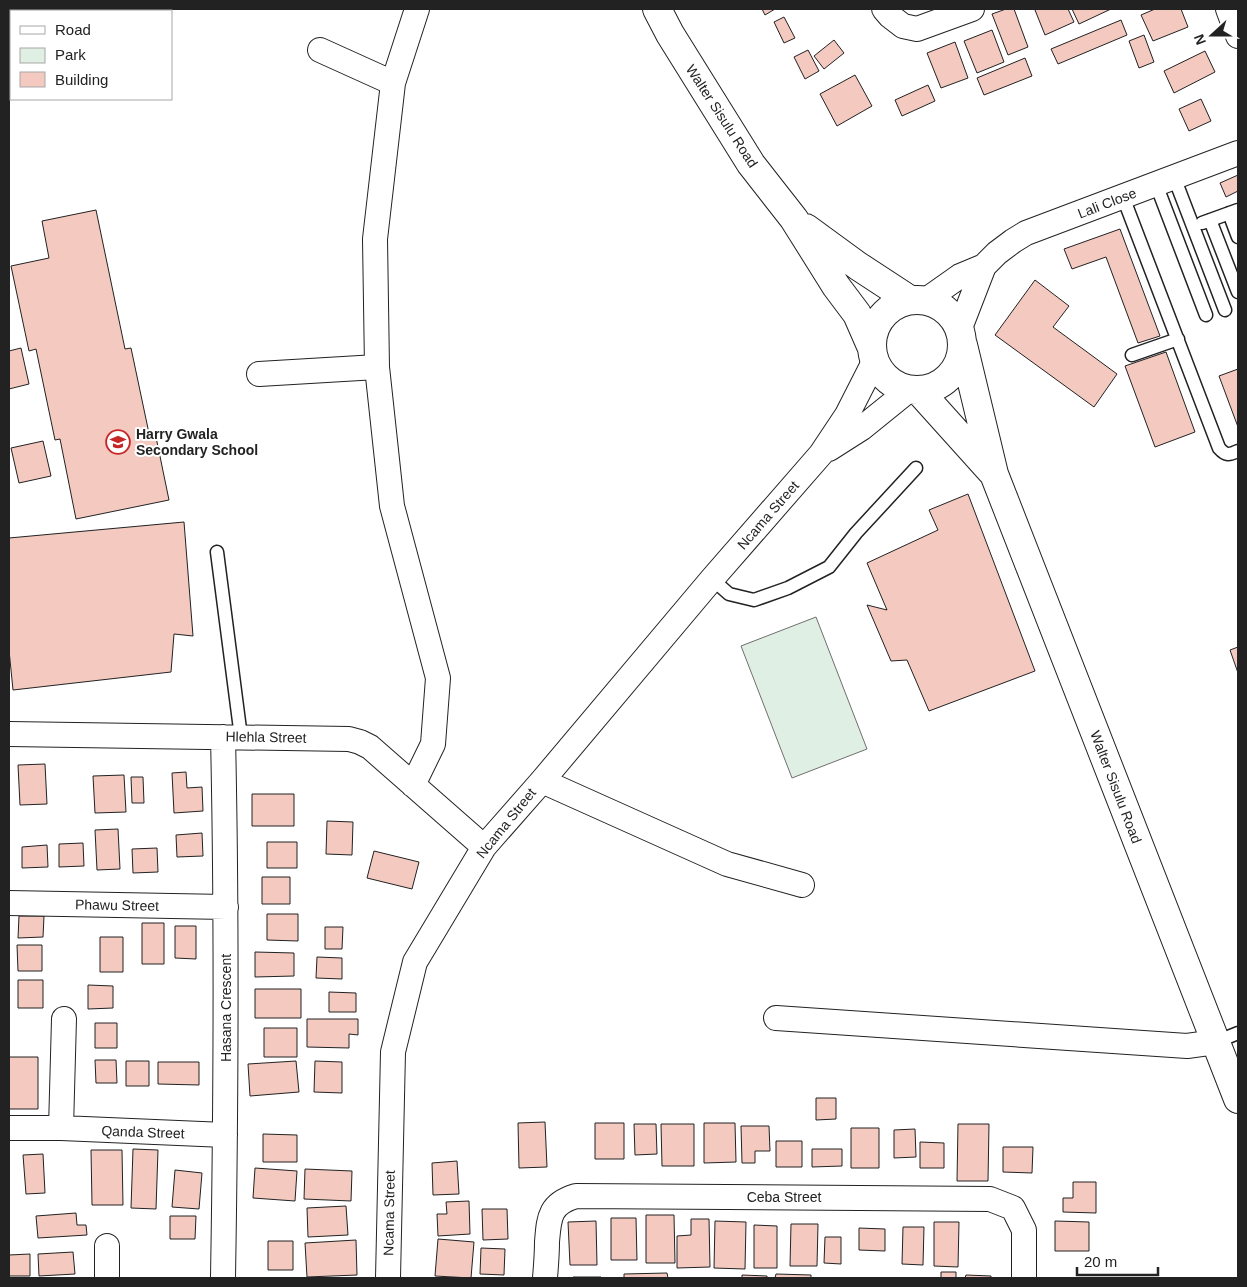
<svg xmlns="http://www.w3.org/2000/svg" width="1247" height="1287" viewBox="0 0 1247 1287" font-family="Helvetica,sans-serif">
  <style>
    .green { fill: #e0efe3; stroke: #6f6f6f }
    .building { fill: #f3c9c0; stroke: #222 }
    .lines { fill: none; stroke-linecap: round; stroke-linejoin: round }
    .lane-casing { stroke: #222; stroke-width: 15 }
    .street-casing { stroke: #222; stroke-width: 26 }
    .secondary-casing { stroke: #222; stroke-width: 30 }
    .lane { stroke: #fff; stroke-width: 12 }
    .street { stroke: #fff; stroke-width: 24 }
    .secondary { stroke: #fff; stroke-width: 28 }
    .labels { text-anchor: middle; dominant-baseline: central; stroke-width: 4; stroke-linejoin: round; paint-order: stroke }
    .street-label { font-size: 14px; fill: #222; stroke: #fff }
    .poi-label { font-size: 14px; font-weight: bold; fill: #222; stroke: #fff; text-anchor: start }
  </style>
  <rect width="100%" height="100%" fill="#fff"/>
  <path class="green" d="M816,617L867,749L792,778L741,646Z"/>
  <path class="building" d="M762,9H775L765,15Z
    M1006,9H1014L1028,47L1008,55L992,14Z
    M1037,9H1068L1074,22L1045,35L1035,10Z
    M1072,9H1111L1079,24Z
    M1155,9H1181L1188,27L1153,41L1141,15Z
    M784,17L795,38L784,43L774,22Z
    M1121,20L1127,35L1058,64L1051,49Z
    M992,30L1004,62L977,73L964,41Z
    M1144,35L1154,62L1139,68L1129,41Z
    M834,40L844,53L824,69L814,56Z
    M955,42L968,78L941,88L927,53Z
    M808,50L819,71L805,79L794,57Z
    M1205,51L1215,72L1174,93L1164,71Z
    M1025,58L1032,76L984,95L977,78Z
    M855,75L872,106L837,126L820,94Z
    M928,85L935,101L902,116L895,100Z
    M1201,99L1211,121L1189,131L1179,109Z
    M1238,175V191L1226,197L1220,183Z
    M96,210L125,349L131,348L150,438L156,437L169,500L76,519L60,439L55,440L36,349L29,351L11,266L49,258L42,221Z
    M1120,229L1160,336L1138,343L1106,257L1072,269L1064,249Z
    M1035,280L1069,306L1053,327L1117,374L1094,407L995,335Z
    M21,348L29,384L9,389V351Z
    M1166,352L1195,432L1155,447L1125,366Z
    M1238,369V427L1219,376Z
    M43,441L51,476L19,483L11,448Z
    M968,494L1035,671L929,711L907,660L891,661L867,605L887,610L867,563L938,530L929,510Z
    M184,522L193,636L174,634L171,672L13,690L9,650V538Z
    M1238,647V673L1230,650Z
    M45,764L47,804L20,805L18,765Z
    M186,772L187,788L202,787L203,811L174,813L172,773Z
    M124,775L126,812L95,813L93,776Z
    M131,777H143L144,803H132Z
    M252,794H294V826H252Z
    M327,821L353,822L352,855L326,854Z
    M118,829L120,869L97,870L95,830Z
    M202,833L203,856L177,857L176,835Z
    M267,842H297V868H267Z
    M83,843L84,866L59,867V844Z
    M47,845L48,867L22,868V847Z
    M157,848L158,872L133,873L132,849Z
    M374,851L419,862L412,889L367,878Z
    M262,877H290V904H262Z
    M267,914H298V941L267,940Z
    M19,916H44L43,937L18,938Z
    M142,923H164V964H142Z
    M175,926H196V959L175,958Z
    M325,927H343L342,949H325Z
    M100,937H123V972H100Z
    M17,945H42V971H18Z
    M255,952L294,953V976L255,977Z
    M317,957L342,958V979L316,978Z
    M18,980H43V1008H18Z
    M88,985L113,986V1008L88,1009Z
    M255,989H301V1018H255Z
    M329,992L356,993V1012H329Z
    M307,1019H358V1035L349,1034V1048L307,1047Z
    M95,1023H117V1048H95Z
    M264,1028H297V1057H264Z
    M9,1057H38V1109H9Z
    M95,1060H116L117,1083H96Z
    M126,1061H149V1086H126Z
    M296,1061L299,1092L250,1096L248,1064Z
    M315,1061L342,1062V1093L314,1092Z
    M158,1062H199V1085L158,1084Z
    M816,1098H836V1119L816,1120Z
    M545,1122L547,1167L519,1168L518,1123Z
    M595,1123H624V1159H595Z
    M704,1123H735L736,1162L704,1163Z
    M634,1124H656L657,1154L635,1155Z
    M661,1124H694V1166H662Z
    M958,1124H989L988,1181H957Z
    M741,1126H769L770,1151H755V1163H742Z
    M851,1128H879V1168H851Z
    M915,1129L916,1157L894,1158V1130Z
    M263,1134L297,1135V1162H263Z
    M776,1141H802V1167H776Z
    M920,1142L944,1143V1168H920Z
    M1003,1147H1033L1032,1173L1003,1172Z
    M133,1149L158,1150L156,1209L131,1208Z
    M812,1149H842V1166L812,1167Z
    M91,1150H122L123,1205H92Z
    M43,1154L45,1193L26,1194L23,1155Z
    M457,1161L459,1194L433,1195L432,1163Z
    M255,1168L297,1171L295,1201L253,1198Z
    M305,1169L352,1171L351,1201L304,1199Z
    M175,1170L202,1173L199,1209L172,1207Z
    M1073,1182H1096V1213L1063,1212V1198H1073Z
    M469,1201L470,1234L438,1236L437,1214H447L446,1202Z
    M346,1206L348,1235L308,1237L307,1208Z
    M482,1209H507L508,1239L483,1240Z
    M76,1213L77,1225H86L87,1235L38,1238L36,1216Z
    M646,1215H674L675,1263H646Z
    M170,1216H196L195,1239H170Z
    M611,1218H636L637,1260H611Z
    M691,1219H709L710,1267L677,1268V1236L691,1235Z
    M596,1221L597,1265H570L568,1222Z
    M715,1221L746,1222L745,1269L714,1268Z
    M1055,1221L1089,1222V1251H1055Z
    M934,1222H959L958,1267L934,1266Z
    M791,1224H818L817,1266H790Z
    M754,1225L777,1226V1268H754Z
    M903,1227H924L923,1265L902,1264Z
    M859,1228L885,1229V1251L859,1250Z
    M825,1237H841V1264L824,1263Z
    M438,1239L474,1242L471,1278L435,1276Z
    M356,1240L357,1275L307,1277L305,1243Z
    M268,1241H293V1270H268Z
    M481,1248L505,1249L504,1275L480,1274Z
    M73,1252L75,1274L39,1276L38,1254Z
    M30,1254V1276H9V1255Z
    M941,1272H956V1278H941Z
    M667,1273L668,1278H624V1274Z
    M776,1274L811,1275V1278H775Z
    M742,1275L767,1276V1278H742Z
    M966,1275L991,1276V1278H965Z
    M573,1277H601V1278H573Z"/>
  <g class="lines">
    <g class="lane-casing">
      <path id="lane" d="M1174,177L1225,310
        M1156,184L1206,315
        M1123,197L1219,448C1226,456 1229,455 1238,451
        M1229,213L1238,237
        M1210,220L1238,292
        M1202,223L1238,210
        M1132,355L1178,339
        M217,552L241,737
        M712,579L729,594L754,600L788,588L829,567L856,533L916,468
        M1216,1042L1238,1033"/>
    </g>
    <g class="street-casing">
      <path id="street" d="M884,9L890,16L903,26L917,29L972,9
        M1228,9L1238,36
        M320,50L393,83
        M926,300L960,276L984,266L997,253L1013,241L1026,233L1238,153
        M960,328L984,266
        M259,374L377,367
        M829,449L862,428L909,390
        M9,734L349,739L360,742L370,747L484,847
        M542,781L727,864L802,885
        M413,785L433,744L438,678L392,506L377,367L375,239L393,83L417,9
        M9,903L226,907
        M776,1018L1187,1046L1216,1042
        M9,1128H61L225,1135
        M61,1128L64,1019
        M107,1246V1278
        M223,1278C226,1098 227,917 223,737
        M388,1278L393,1052L415,962L484,847L542,781L712,579L821,454L847,415L874,362
        M545,1278C546,1266 547,1254 547,1242C549,1218 549,1204 576,1196L990,1199L1013,1208L1024,1230V1278"/>
    </g>
    <g class="secondary-casing">
      <path id="secondary" d="M657,9L670,34L751,164L794,219L836,286L857,314L871,346
        M806,228L858,266L910,300
        M872 345a45 45 0 1 1 90 0a45 45 0 1 1-90 0Z
        M963,345L994,474L1238,1099
        M919,391L991,471"/>
    </g>
    <use href="#lane" class="lane"/>
    <use href="#street" class="street"/>
    <use href="#secondary" class="secondary"/>
  </g>
  <defs>
    <g id="school-ring" transform="scale(1.25)"><circle r="9.5" fill="#fff" stroke="#c62828" stroke-width="1.5"/><path d="M0-5L7-2L0 1L-7-2ZM-4 1L0 2.5L4 1V4Q0 6-4 4Z" fill="#c62828"/></g>
  </defs>
  <g fill-rule="evenodd">
    <use href="#school-ring" x="118" y="442"/>
  </g>
  <g class="labels">
    <g class="street-label">
      <text transform="translate(722 116) rotate(57)">Walter Sisulu Road</text>
      <text transform="translate(1107 203) rotate(-21)">Lali Close</text>
      <text transform="translate(768 515) rotate(-49)">Ncama Street</text>
      <text transform="translate(266 737) rotate(1)">Hlehla Street</text>
      <text transform="translate(1116 787) rotate(69)">Walter Sisulu Road</text>
      <text transform="translate(506 823) rotate(-51)">Ncama Street</text>
      <text transform="translate(117 905) rotate(1)">Phawu Street</text>
      <text transform="translate(226 1008) rotate(-90)">Hasana Crescent</text>
      <text transform="translate(143 1132) rotate(2)">Qanda Street</text>
      <text x="784" y="1197">Ceba Street</text>
      <text transform="translate(389 1213) rotate(-89)">Ncama Street</text>
    </g>
    <g class="poi-label">
      <text x="136" y="434">Harry Gwala<tspan x="136" dy="16">Secondary School</tspan></text>
    </g>
  </g>
  <rect width="1247" height="1287" fill="none" stroke="#222222" stroke-width="20"/>
  <rect x="10" y="10" width="162" height="90" fill="#ffffff" stroke="#a7a7a7"/>
  <rect x="20" y="26" width="25" height="8" fill="#ffffff" stroke="#a7a7a7"/>
  <text x="55" y="35" font-size="15" fill="#222222">Road</text>
  <rect x="20" y="48" width="25" height="15" fill="#e0efe3" stroke="#a7a7a7"/>
  <text x="55" y="60" font-size="15" fill="#222222">Park</text>
  <rect x="20" y="72" width="25" height="15" fill="#f3c9c0" stroke="#a7a7a7"/>
  <text x="55" y="85" font-size="15" fill="#222222">Building</text>
  <g transform="translate(1212 35) rotate(249)" stroke="#ffffff" stroke-width="4" paint-order="stroke">
  <path d="M0-4L9 19L0 12L-9 19Z" fill="#222222"/>
  <text y="-8" font-size="14" font-weight="bold" text-anchor="middle" fill="#222222">N</text>
  </g>
  <path d="M1077 1267v8h81v-8" fill="none" stroke="#222222" stroke-width="2.5"/>
  <text x="1084" y="1267" font-size="15" fill="#222222" stroke="#ffffff" stroke-width="4" paint-order="stroke">20 m</text>
</svg>
